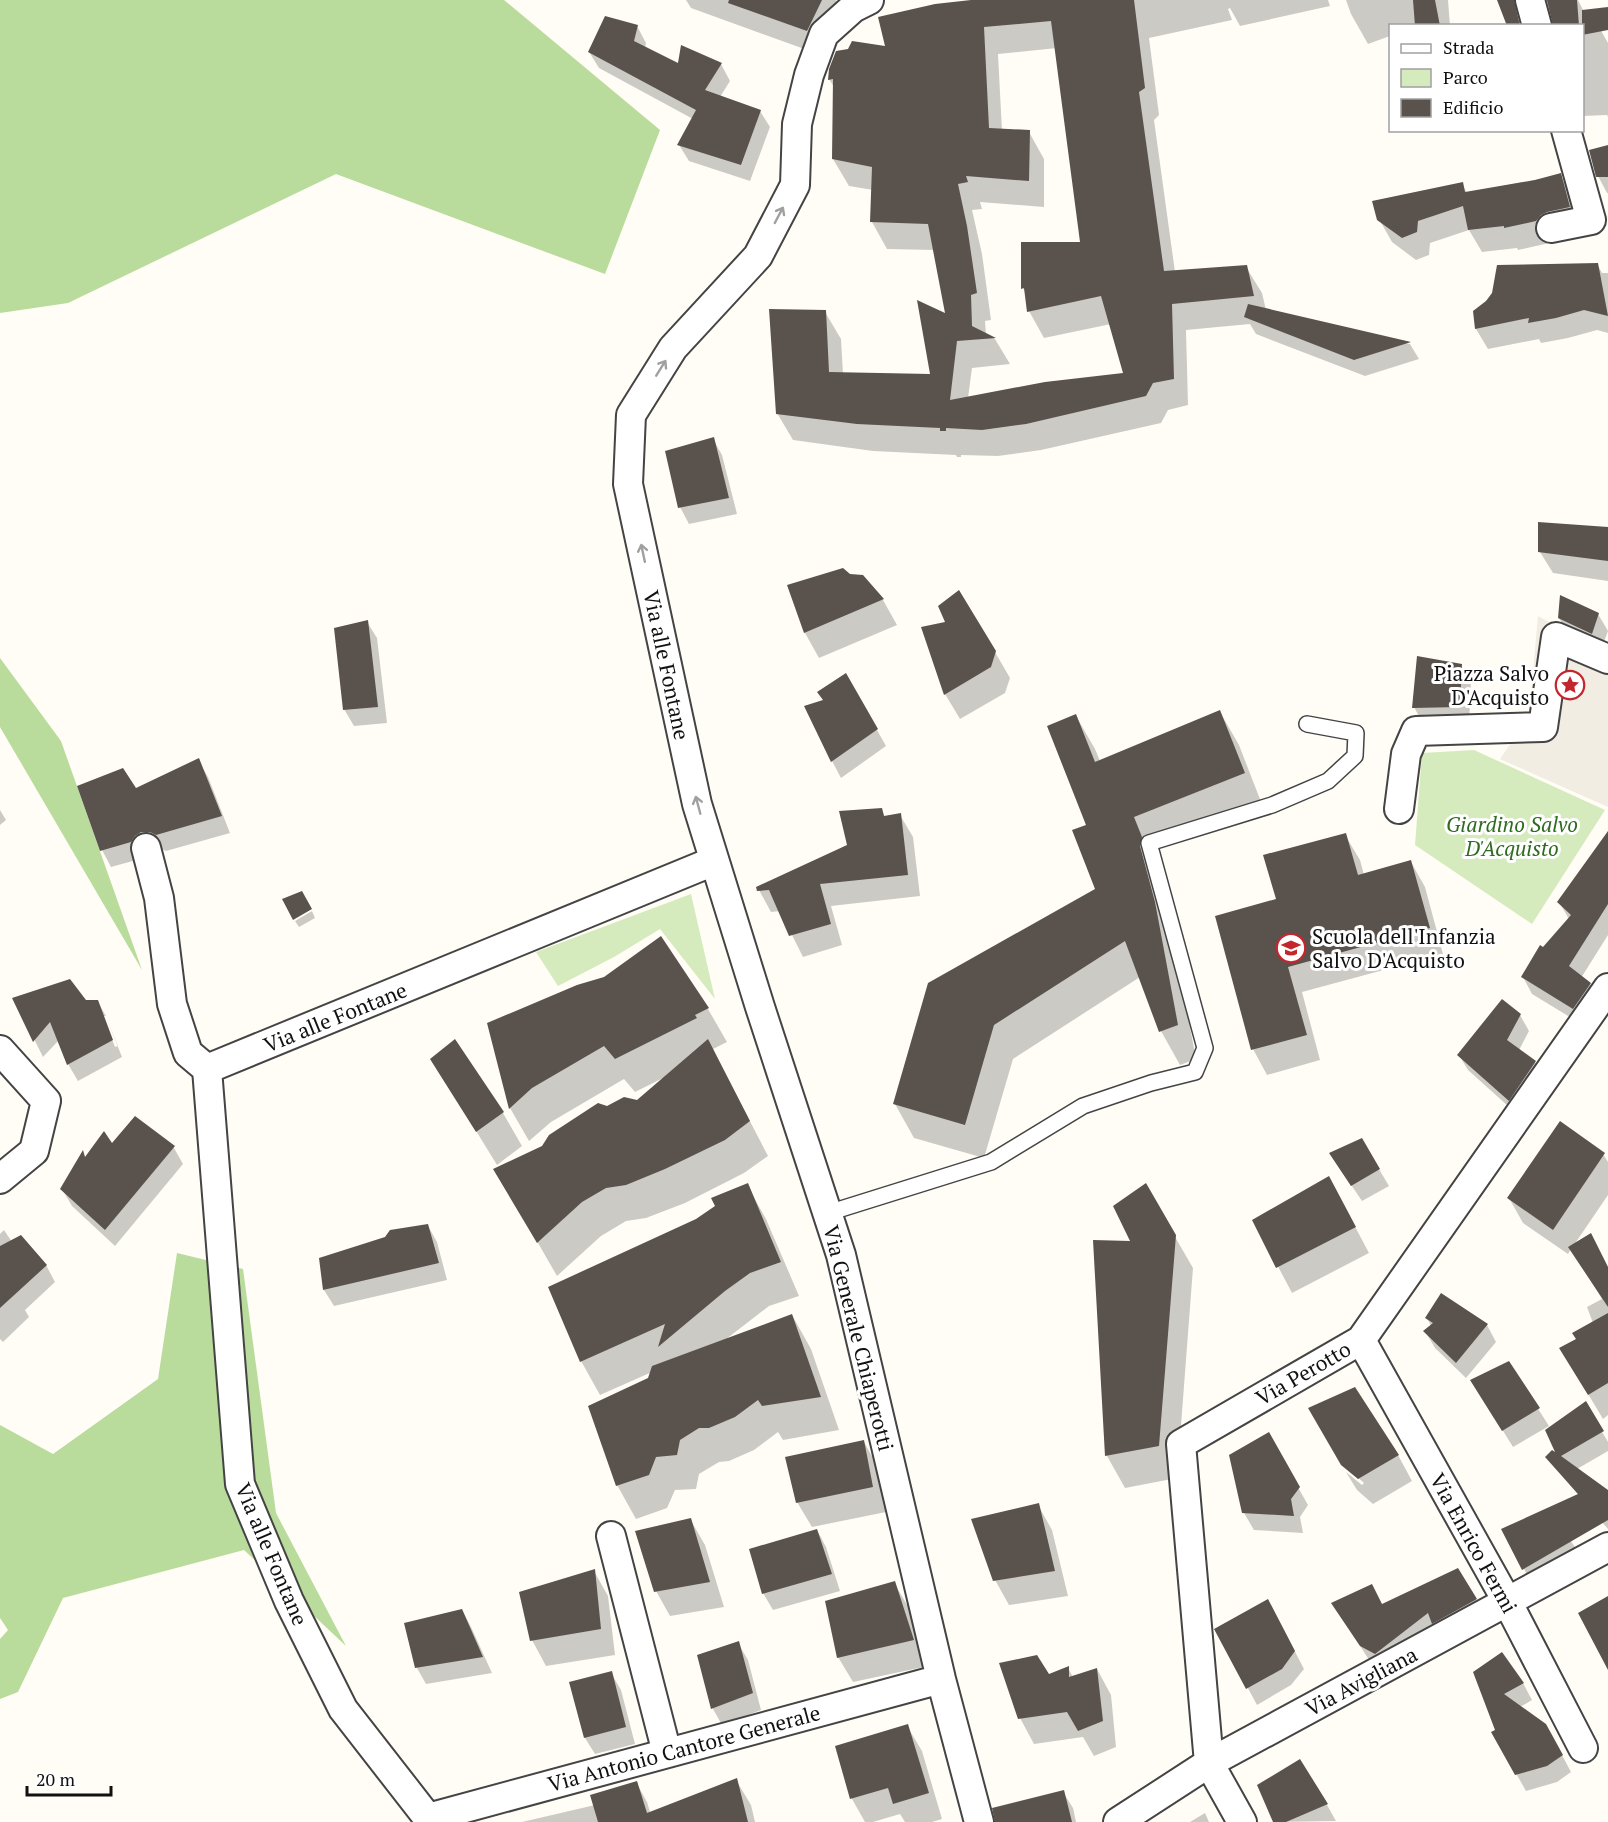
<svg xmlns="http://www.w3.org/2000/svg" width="1608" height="1822" viewBox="0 0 1608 1822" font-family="'PT Serif',serif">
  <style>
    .green { fill: #d5ebbd }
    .forest { fill: #b9dc9c }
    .plaza { fill: #f1ede2 }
    .shadow { fill: #0003; fill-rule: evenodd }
    .building { fill: #5a524d; fill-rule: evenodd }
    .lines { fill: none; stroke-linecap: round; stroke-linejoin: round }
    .lane-casing { stroke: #444; stroke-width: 18 }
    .street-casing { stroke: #444; stroke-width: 32 }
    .lane { stroke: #fff; stroke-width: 15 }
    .street { stroke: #fff; stroke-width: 28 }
    .oneway { stroke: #a0a0a0 }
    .labels { text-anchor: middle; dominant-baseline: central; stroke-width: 6; stroke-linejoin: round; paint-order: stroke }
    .street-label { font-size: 21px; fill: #111; stroke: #fff }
    .poi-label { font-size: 21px; fill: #111; stroke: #fff; text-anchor: end }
    .park-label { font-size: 21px; font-style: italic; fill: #2f6b1f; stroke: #fff }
  </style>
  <rect width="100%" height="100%" fill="#fffdf5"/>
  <path class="green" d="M1474,750L1605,810L1532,924L1415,845L1422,753Z
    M691,894L715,999L660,929L614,957L558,986L536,952Z"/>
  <path class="forest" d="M0,0H504L660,130L605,274L336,174L68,303L0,313Z
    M0,658L61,741L142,970L0,727Z
    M177,1253L243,1269L276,1513L346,1646L244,1550L63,1598L18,1692L0,1699V1639L8,1630L0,1618V1425L53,1454L158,1379Z"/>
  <path class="plaza" d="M1538,616L1608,654V807L1500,759L1529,716Z"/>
  <path class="shadow" d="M686,0H836L841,9L821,55L691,8Z
    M984,0H1328L1330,6L1240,26L1230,8L1228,9L1232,20L1149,38L1159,115L1154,120L1175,272L1246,267L1262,293L1266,310L1410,344L1419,359L1365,376L1256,334L1250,324L1186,330L1188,405L1168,410L1161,423L1041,450L998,456L961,455V457H957L956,455L873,451L793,440L777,413L825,312L841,339L843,374L932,376L947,316L935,250L887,249L872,222L873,190L849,186L833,159L834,87L829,79L887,48ZM1057,48L1082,244L1023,243V288L1026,294L1029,311L1044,338L1111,324L1125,374L968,398L972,368L1010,364L995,339L986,334L985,321L991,320L982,254L972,210L982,209L980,202L1044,207V159L1029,132L1002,131L998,54Z
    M1346,0H1448L1450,26H1390V36L1368,44L1351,14Z
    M1498,0H1578L1584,12L1590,11L1608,43V117L1607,115L1582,116V26H1554L1552,14H1544L1531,26H1509Z
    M637,26L646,43L645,48L679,65L721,64L730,81L720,97L760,111L770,127L750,181L689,161L679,145L693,119L599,68L589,52Z
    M1608,147V193H1607L1598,176Z
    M1560,175L1573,197L1582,229L1553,237L1549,243L1518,250L1517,248L1482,252L1469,230L1430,243L1429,255L1416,260L1392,242L1379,219L1462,184L1467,193Z
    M1597,264L1602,273H1608V333L1597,330L1568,338L1541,343L1539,339L1488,349L1476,329L1475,312Z
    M713,439L722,455L737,514L689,524L680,507Z
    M1608,529V581L1553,573L1540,552Z
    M850,575L862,577L883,600L897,625L819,658L805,633L789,586Z
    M1598,614L1608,631L1601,650L1569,635L1559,618Z
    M367,622L377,638L387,723L354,726L344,709Z
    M923,628L995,652L1010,678L1005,693L960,719L945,694Z
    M1461,665L1471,682L1469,723L1423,724L1414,707Z
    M846,675L886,746L841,778L832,761L824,701Z
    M1220,712L1239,745L1263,807L1152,851L1173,937L1196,1059L1180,1065L1161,1031L1140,977L1013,1059L984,1158L914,1138L895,1104L1097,890L1088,826L1076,716L1095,749L1100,761Z
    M198,760L208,777L230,833L166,851L160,848L140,859L111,867L102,850L135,790Z
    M881,809L885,817L900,815L913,837L920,896L831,906L842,945L803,957L780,911L771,912L759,890L849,846Z
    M0,810L6,820L0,825Z
    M1608,834V935L1581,978L1590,984L1600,1001L1583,1025L1532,994L1523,977L1569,919L1559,902Z
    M1345,835L1360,860L1364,875L1411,862L1425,887L1443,954L1302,992L1320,1060L1267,1075L1253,1049L1278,900Z
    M312,911L315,918L299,927L295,921Z
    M661,939L708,1009L727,1042L713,1049L714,1052L768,1156L744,1173L685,1203L646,1218L626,1221L601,1236L557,1276L496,1170L543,1147L608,1108L638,1101L663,1078L635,1092L624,1079L551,1122L529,1141L510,1108L488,1024L605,978Z
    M14,999L97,1001L106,1016H103L115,1047L118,1046L106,1017L122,1057L78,1081L68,1064L59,1040L43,1057Z
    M1520,1015L1529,1031L1519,1050L1535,1062L1544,1078L1518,1115L1468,1070L1459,1055Z
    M432,1059L503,1113L522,1146L497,1165Z
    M1361,1139L1389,1186L1362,1201L1341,1170Z
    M111,1145L174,1148L183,1164L115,1246L72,1206L62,1189L86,1159Z
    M1603,1154L1608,1162V1195L1574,1245L1608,1267V1415L1603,1419L1575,1372L1578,1340L1593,1323L1587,1307L1602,1299L1571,1249L1568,1254L1523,1223L1509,1198Z
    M747,1185L766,1219L799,1296L769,1306L725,1340L792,1315L811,1349L839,1430L783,1440L778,1432L754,1450L729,1461L719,1462L699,1474L696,1489L675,1490L667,1508L636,1519L617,1485L652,1372L600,1395L581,1361L697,1220Z
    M1145,1185L1193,1268L1177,1478L1125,1488L1107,1456L1094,1242H1133Z
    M1343,1204L1369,1253L1292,1293L1254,1221Z
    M428,1226L437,1242L447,1280L334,1306L324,1290Z
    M4,1230L12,1242L46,1265L55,1282L25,1310L29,1317L3,1342L0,1339V1234Z
    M1427,1318L1487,1325L1496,1342L1466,1378L1435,1348L1425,1331L1431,1326Z
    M1509,1363L1549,1426L1513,1447L1482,1397Z
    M1585,1403L1608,1442V1451L1577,1469L1608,1492V1529L1569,1484L1557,1464L1561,1460L1547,1430Z
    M1268,1434L1308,1505L1300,1517L1303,1533L1254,1530L1244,1513Z
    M864,1442L878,1467L886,1512L812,1527L797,1502Z
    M1398,1455L1412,1481L1373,1504L1357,1490L1346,1472L1362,1485L1364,1483L1342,1464Z
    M1038,1505L1052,1530L1068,1596L1009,1605L995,1580Z
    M1548,1509L1582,1557L1533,1586L1503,1529Z
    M690,1519L705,1545L724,1607L670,1616L656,1591Z
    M817,1530L826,1547L840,1591L773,1610L763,1593Z
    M1458,1570L1485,1616L1371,1663L1333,1604L1383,1605Z
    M594,1571L608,1596L615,1655L546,1666L532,1640Z
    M894,1583L909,1608L928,1666L853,1682L838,1657Z
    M462,1610L471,1627L492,1673L426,1684L417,1668L406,1624Z
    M1277,1617L1304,1669L1291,1685L1257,1705L1216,1629Z
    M738,1643L748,1660L761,1710L722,1725L713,1709L699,1656Z
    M1068,1668L1073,1677L1097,1669L1111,1695L1116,1747L1094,1756L1083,1737L1034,1744L1020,1718L1048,1676Z
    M611,1673L621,1690L635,1744L595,1754L585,1738L571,1683Z
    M1475,1673L1523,1683L1532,1700L1520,1707L1555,1742L1571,1772L1557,1782L1526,1791L1493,1733L1497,1731Z
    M907,1726L922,1751L942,1819L932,1822H905L900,1814L873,1822H865L852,1799L836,1747Z
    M1300,1761L1327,1805L1336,1821L1275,1822Z
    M736,1780L751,1805L755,1822H687Z
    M636,1782L647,1802L653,1822H522L595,1805Z
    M1063,1792L1073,1808L1076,1822H1014Z
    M1205,1813L1209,1822H1190Z"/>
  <path class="building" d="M729,0H822L807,31L728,3Z
    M971,0H1134L1145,88L1139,92L1164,271L1247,265L1254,296L1172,304L1174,379L1153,383L1146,396L1026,424L982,430L946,428V431H940V428L857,424L776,414L769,309L826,310L829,372L930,374L917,300L945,313L928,224L870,222L872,167L832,159L833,79L828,80L829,69L836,51L848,49L852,41L885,46L878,17L935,4ZM1051,21L1080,242H1021V289L1024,288L1027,312L1101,296L1123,373L1045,382L950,400L957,341L996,338L972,326L971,295L977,293L967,226L958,184L968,182L966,176L1029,181L1030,130L989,128L984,27Z
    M1413,0H1435L1440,26H1415Z
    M1497,0H1514L1520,26H1507Z
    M1547,0H1577L1579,26H1553Z
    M1608,7V30L1582,35V10Z
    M605,16L638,25L634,41L678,63L681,45L722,63L705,90L761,110L741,165L677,145L696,110L588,52Z
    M1608,145V177H1596L1589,150Z
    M1561,173L1570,207L1547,212L1541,215L1536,221L1504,228V226L1468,230L1463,206L1418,221L1417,232L1402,238L1377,220L1372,201L1463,182L1465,192L1535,180Z
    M1598,263L1608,316L1584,310L1556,318L1528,323L1529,318L1475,329L1473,311L1486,301L1492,293L1497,265Z
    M1248,304L1411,342L1354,360L1244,317Z
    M714,437L729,498L678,508L665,451Z
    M1538,522L1608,527V561L1538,552Z
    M843,568L850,574L863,575L884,599L804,633L787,585Z
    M959,590L996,651L991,667L944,695L921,627L945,622L938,606Z
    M1560,595L1599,613L1592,634L1558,618Z
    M368,620L378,707L343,710L334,628Z
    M1417,656L1462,664L1460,707L1412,708Z
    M846,673L878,729L831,762L804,706L823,700L817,692Z
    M1220,710L1245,773L1134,817L1142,837L1140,846L1155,902L1178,1025L1159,1032L1125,941L994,1025L965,1125L893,1104L928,983L1095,889L1072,830L1086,825L1047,726L1076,714L1095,762Z
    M199,758L222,816L156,835L150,832H141L135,836L131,842L100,851L77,786L123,768L136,788Z
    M882,808L884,816L901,813L908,875L820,884L831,924L789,936L769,890L757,891L756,887L847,845L839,811Z
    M1608,831V904L1569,966L1591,983L1573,1009L1521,977L1540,945L1543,947L1571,915L1557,902Z
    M1346,833L1358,875L1411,860L1430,928L1288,967L1307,1035L1251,1050L1215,916L1276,899L1263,855Z
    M302,891L312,909L293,920L282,899Z
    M661,936L709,1008L695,1015L697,1018L615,1059L604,1046L532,1088L509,1109L487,1023L577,985L604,977Z
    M70,979L86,1000H98L113,1040L67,1065L50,1022L33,1042L12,998Z
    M1502,999L1521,1014L1507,1040L1536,1061L1509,1101L1457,1055Z
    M455,1039L504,1112L476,1132L430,1059Z
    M708,1039L750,1121L725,1140L665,1169L626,1185L606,1188L582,1202L537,1243L493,1169L542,1146L549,1135L598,1103L607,1106L624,1097L637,1100Z
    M135,1116L175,1146L105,1230L60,1189L83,1150L85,1157L104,1131L112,1143Z
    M1560,1121L1605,1153L1553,1230L1507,1198Z
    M1362,1138L1380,1169L1351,1186L1329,1153Z
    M1329,1176L1356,1227L1276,1268L1252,1220Z
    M748,1183L781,1262L750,1273L725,1291L658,1347L665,1324L580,1362L548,1287L696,1219L715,1206L711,1198Z
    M1146,1183L1176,1235L1159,1446L1105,1456L1093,1240L1130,1241L1113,1206Z
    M428,1224L439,1263L323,1290L319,1258L385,1237L390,1230Z
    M1591,1233L1608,1267V1307L1568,1247Z
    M21,1235L47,1265L0,1308V1246Z
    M1441,1293L1488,1324L1456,1363L1423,1331L1433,1323L1425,1318Z
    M1608,1313V1383L1588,1395L1559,1348L1576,1339L1572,1333Z
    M792,1314L821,1397L762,1406L758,1400L735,1417L709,1428H699L680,1440L677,1455L656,1457L649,1475L616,1486L588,1406L648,1378L652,1366Z
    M1509,1361L1540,1408L1502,1431L1470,1380Z
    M1355,1387L1399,1455L1358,1479L1341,1465L1308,1408Z
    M1586,1401L1604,1431L1561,1456L1608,1490V1520L1522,1570L1501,1529L1578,1494L1545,1457L1552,1450L1555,1452L1545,1430Z
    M1269,1432L1300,1487L1291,1499L1294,1516L1242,1513L1229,1455Z
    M864,1440L873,1487L796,1503L785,1457Z
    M1039,1503L1055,1571L993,1581L971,1519Z
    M691,1518L710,1582L654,1592L635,1531Z
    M817,1529L832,1574L762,1594L749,1549Z
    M1458,1568L1477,1599L1432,1624L1428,1613L1375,1654L1360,1646L1331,1603L1372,1584L1382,1604Z
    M595,1569L601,1629L530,1641L519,1592Z
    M895,1581L914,1640L837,1658L825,1601Z
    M1608,1596V1670L1578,1613Z
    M1268,1599L1295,1651L1282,1669L1246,1689L1214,1629Z
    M462,1609L483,1657L415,1668L404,1623Z
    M739,1641L753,1693L711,1709L697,1655Z
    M1502,1652L1524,1683L1504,1694L1546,1724L1563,1755L1547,1766L1515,1775L1491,1732L1495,1730L1473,1672Z
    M1037,1655L1049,1674L1069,1666V1677L1097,1668L1103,1721L1078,1731L1067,1712L1018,1719L999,1663Z
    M612,1671L626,1727L584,1738L569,1682Z
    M908,1724L929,1793L893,1804L888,1788L850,1799L835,1746Z
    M1300,1759L1328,1804L1286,1822H1273L1257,1785Z
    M737,1778L748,1822H598L590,1795L637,1781L647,1813Z
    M1064,1790L1072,1822H995L992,1808Z"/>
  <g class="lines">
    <g class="lane-casing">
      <path id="lane" d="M828,1213L991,1162L1083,1106L1151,1083L1195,1072L1205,1048L1149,843L1272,805L1328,781L1355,756L1356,733L1307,724"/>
    </g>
    <g class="street-casing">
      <path id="street" d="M869,0L853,8L824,34L809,75L797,124L795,185L758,256L673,348L631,415L628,484L697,804L760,1007L841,1255L941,1679L979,1822
        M1530,0L1537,26
        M1551,228L1591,220L1566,130
        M1399,809L1406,754L1416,731L1543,727L1556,637L1608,659
        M146,848L159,898L172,1004L188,1053L207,1069L240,1484L289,1601L343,1709L431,1822
        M0,1050L46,1101L34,1151L0,1179
        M207,1069L714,861
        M1361,1340L1508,1603L1583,1748
        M611,1536L667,1753
        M428,1818L941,1679
        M1118,1822L1209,1763L1608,1547
        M1242,1822L1209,1763L1181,1444L1361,1340L1608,988"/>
    </g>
    <use href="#lane" class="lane"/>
    <use href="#street" class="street"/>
  </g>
  <defs><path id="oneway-shaft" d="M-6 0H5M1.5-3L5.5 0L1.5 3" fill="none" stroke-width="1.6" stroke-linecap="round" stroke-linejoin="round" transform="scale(1.5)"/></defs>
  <g class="oneway">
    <use href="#oneway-shaft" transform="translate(779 215) rotate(-62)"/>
    <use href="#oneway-shaft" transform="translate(661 368) rotate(-58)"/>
    <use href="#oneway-shaft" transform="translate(643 553) rotate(-102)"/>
    <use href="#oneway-shaft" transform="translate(698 805) rotate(-105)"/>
  </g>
  <defs>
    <g id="sight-ring" transform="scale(1.5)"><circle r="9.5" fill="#fff" stroke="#c4262e" stroke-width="1.5"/><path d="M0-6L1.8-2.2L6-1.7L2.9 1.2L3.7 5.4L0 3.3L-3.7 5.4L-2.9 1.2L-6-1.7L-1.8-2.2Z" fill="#c4262e"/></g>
    <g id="school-ring" transform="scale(1.5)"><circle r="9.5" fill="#fff" stroke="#c4262e" stroke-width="1.5"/><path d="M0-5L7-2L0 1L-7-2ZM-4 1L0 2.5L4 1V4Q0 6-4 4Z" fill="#c4262e"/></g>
  </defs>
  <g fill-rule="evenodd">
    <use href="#sight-ring" x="1570" y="685"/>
    <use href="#school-ring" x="1291" y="948"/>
  </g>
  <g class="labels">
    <g class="street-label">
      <text transform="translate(667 665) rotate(78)">Via alle Fontane</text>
      <text transform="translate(335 1017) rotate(-22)">Via alle Fontane</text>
      <text transform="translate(859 1338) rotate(76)">Via Generale Chiaperotti</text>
      <text transform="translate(1303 1373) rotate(-30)">Via Perotto</text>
      <text transform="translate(1474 1543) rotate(61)">Via Enrico Fermi</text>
      <text transform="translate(272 1554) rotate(67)">Via alle Fontane</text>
      <text transform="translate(1361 1681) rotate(-28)">Via Avigliana</text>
      <text transform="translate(684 1748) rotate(-15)">Via Antonio Cantore Generale</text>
    </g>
    <g class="poi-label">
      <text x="1549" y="673">Piazza Salvo<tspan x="1549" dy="24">D'Acquisto</tspan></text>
      <text x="1312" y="936" text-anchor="start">Scuola dell'Infanzia<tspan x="1312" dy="24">Salvo D'Acquisto</tspan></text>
    </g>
    <g class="park-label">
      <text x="1512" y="824">Giardino Salvo<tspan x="1512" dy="24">D'Acquisto</tspan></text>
    </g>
  </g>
  <rect x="1389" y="24" width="195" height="108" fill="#ffffff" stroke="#a0a0a0" stroke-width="1.5"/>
  <rect x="1401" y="44" width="30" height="9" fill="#ffffff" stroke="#a0a0a0" stroke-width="1.5"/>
  <text x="1443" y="54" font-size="18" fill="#111111">Strada</text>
  <rect x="1401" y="69" width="30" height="18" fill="#d5ebbd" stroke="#a0a0a0" stroke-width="1.5"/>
  <text x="1443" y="84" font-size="18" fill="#111111">Parco</text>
  <rect x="1401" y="99" width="30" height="18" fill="#5a524d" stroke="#a0a0a0" stroke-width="1.5"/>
  <text x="1443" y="114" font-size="18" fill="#111111">Edificio</text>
  <path d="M27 1786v9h84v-9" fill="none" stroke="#111111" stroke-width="3"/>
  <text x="36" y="1786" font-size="18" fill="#111111" stroke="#ffffff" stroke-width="4.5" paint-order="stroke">20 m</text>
</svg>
